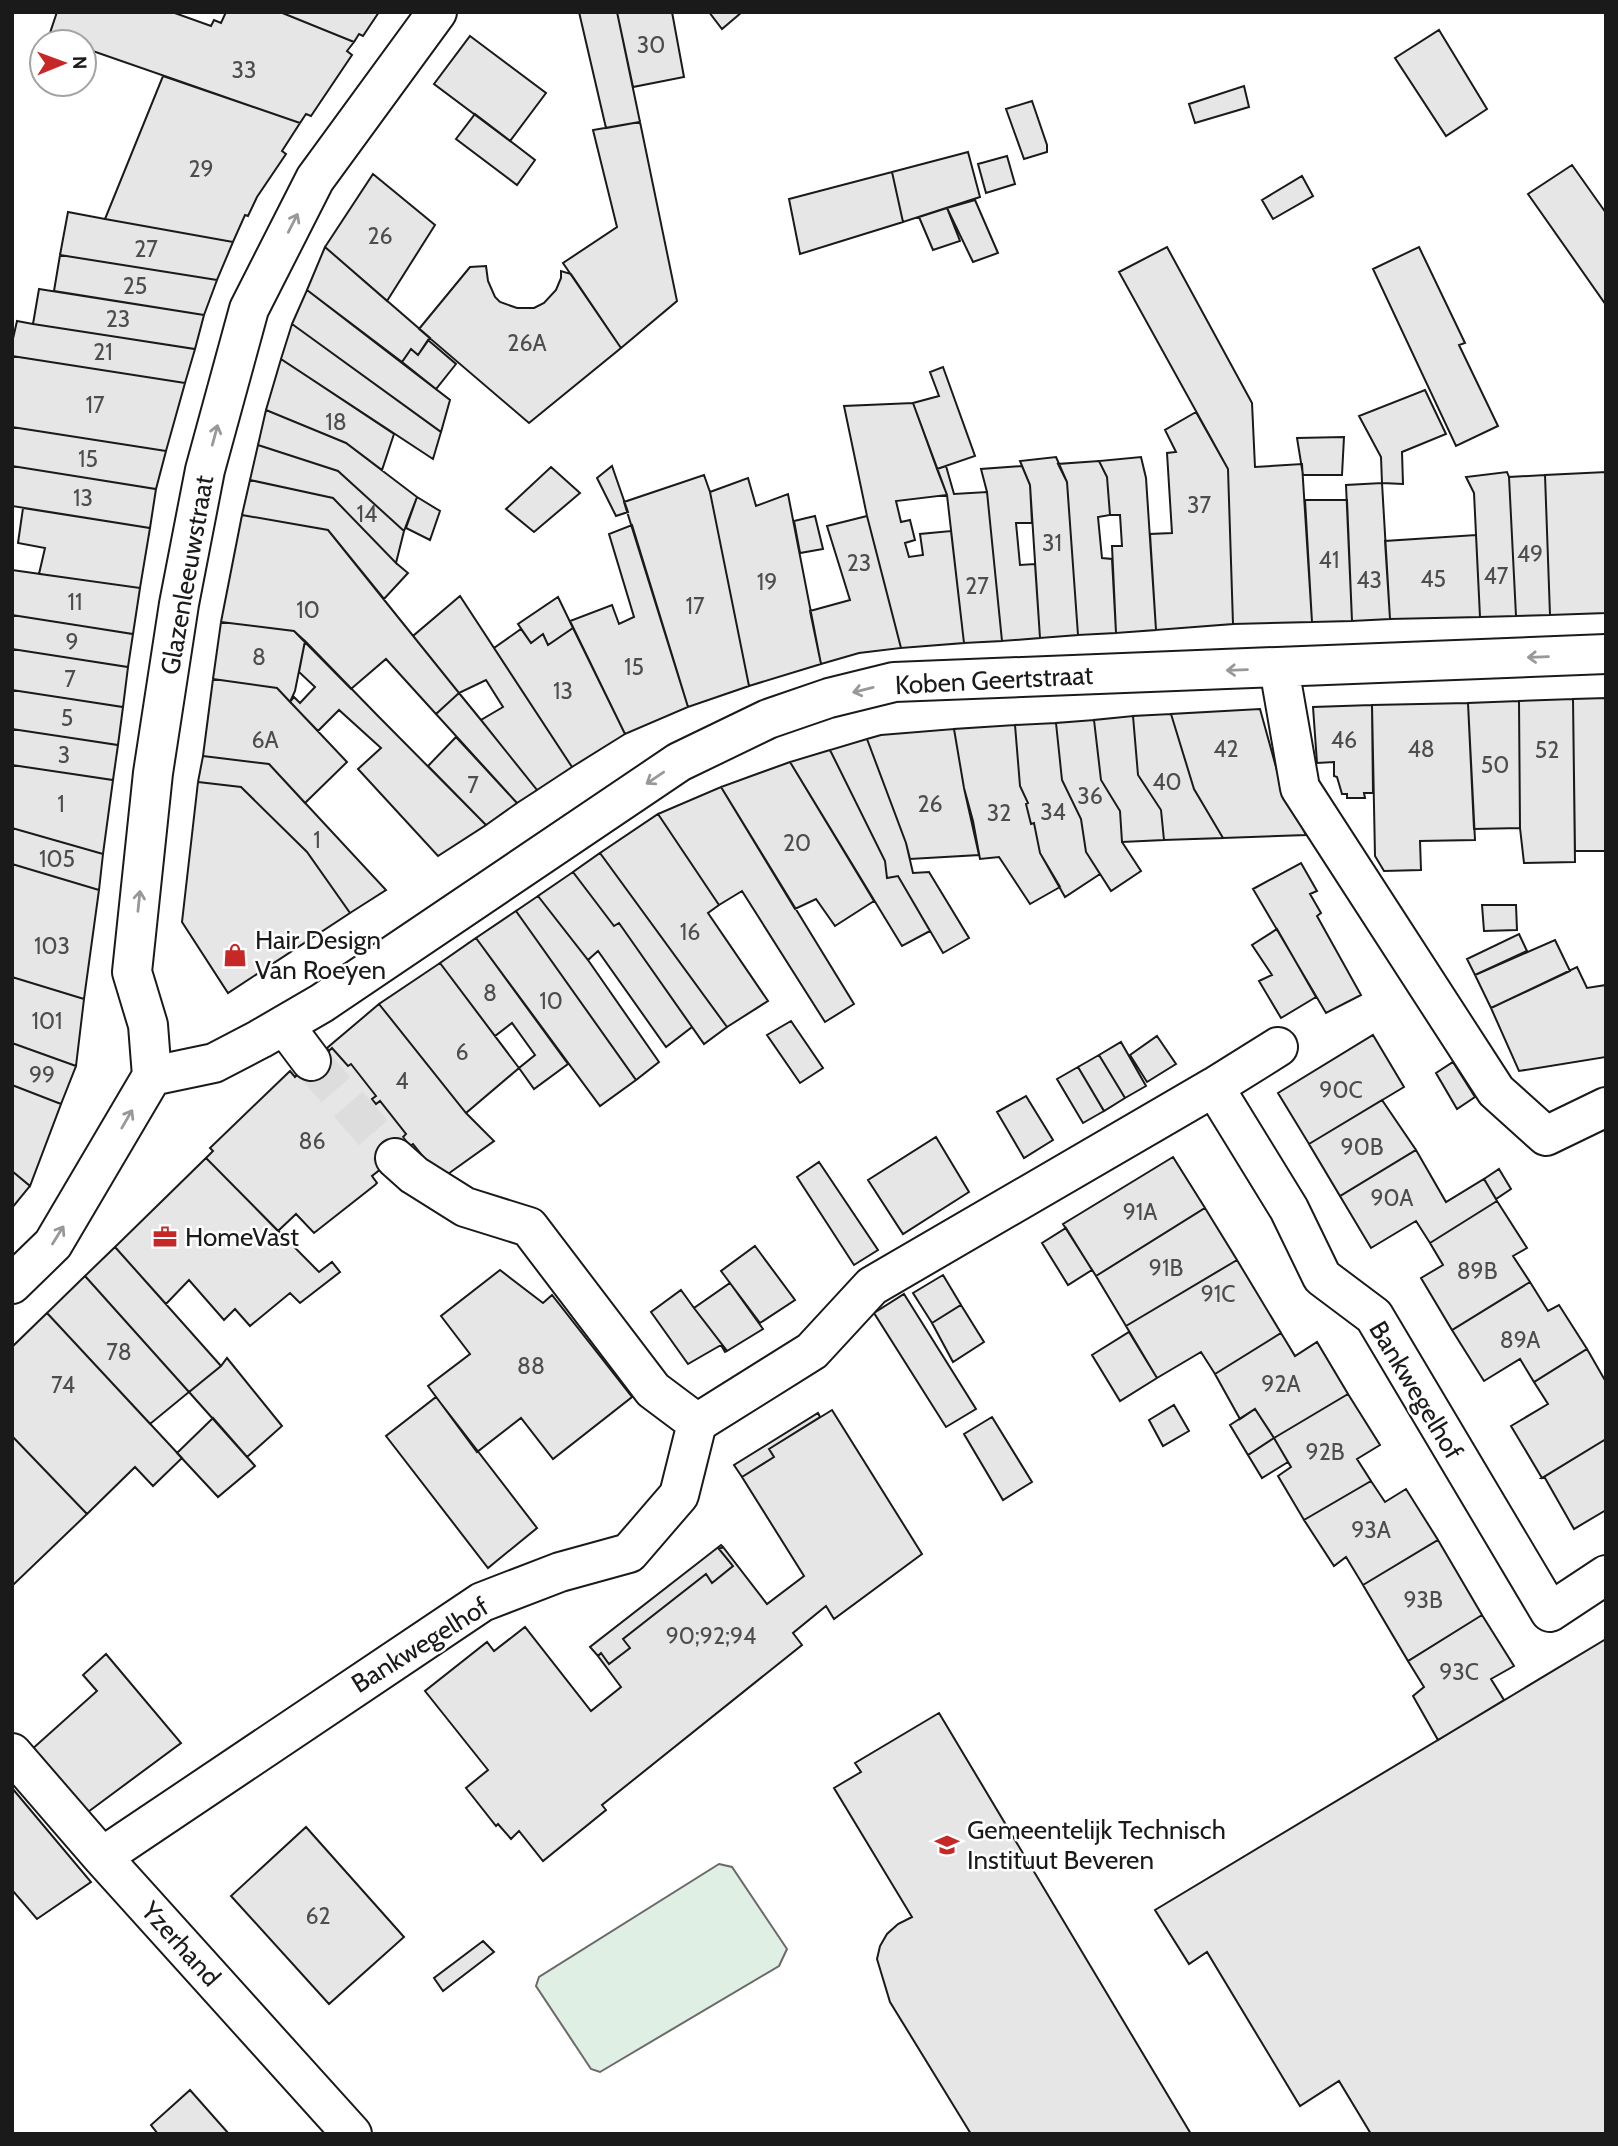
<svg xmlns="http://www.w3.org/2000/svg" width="1618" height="2146" viewBox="0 0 1618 2146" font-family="Cabin,sans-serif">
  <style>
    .green { fill: #e0efe3; stroke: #6a6a6a; stroke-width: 2 }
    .building { fill: #e6e6e6; stroke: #1a1a1a; stroke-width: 2 }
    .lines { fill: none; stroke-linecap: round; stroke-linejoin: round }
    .minor-tunnel { stroke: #ddd; stroke-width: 38; stroke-dasharray: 38 19; stroke-linecap: butt }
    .minor-casing { stroke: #1a1a1a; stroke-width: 42 }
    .minor { stroke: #fff; stroke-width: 38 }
    .oneway { stroke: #989898 }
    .labels { text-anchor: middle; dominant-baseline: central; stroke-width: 5; stroke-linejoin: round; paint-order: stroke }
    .number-label { font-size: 23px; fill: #4d4d4d }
    .street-label { font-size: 26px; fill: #1a1a1a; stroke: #fff }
    .poi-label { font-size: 26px; fill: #1a1a1a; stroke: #fff; text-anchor: start }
  </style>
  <rect width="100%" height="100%" fill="#fff"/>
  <path class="green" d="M719,1864L732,1867L787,1949L779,1966L600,2072L591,2069L536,1986L539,1977Z"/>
  <path class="building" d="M57,12H172L211,26L214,20L221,23L226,12H280L354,42L347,51L352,55L311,116L306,114L300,123L84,48V42H66L49,36Z
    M280,12H379L363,36L359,34L354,42Z
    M579,12H617L640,122L606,128Z
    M617,12H672L684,77L633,87Z
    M709,12H742L722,29Z
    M1439,30L1487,109L1446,136L1395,58Z
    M470,36L546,93L510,141L434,84Z
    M163,76L300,123L282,151L286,154L257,197L248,216L245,215L233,242L105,219Z
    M1244,86L1249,107L1195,123L1189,104Z
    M1032,101L1047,145V152L1024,159L1006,109Z
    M475,114L535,160L517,185L456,139Z
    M640,122L677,301L621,348L563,263L617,227L593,130Z
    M968,152L980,197L903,222L892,172Z
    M1007,156L1015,184L986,193L978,164Z
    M1572,165L1606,213V305L1528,194Z
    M892,172L903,222L800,254L789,199Z
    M373,174L435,225L387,301L325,247Z
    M1302,176L1313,196L1273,219L1262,200Z
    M975,200L998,253L973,262L947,208Z
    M947,208L960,241L933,250L919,217Z
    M68,212L105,219L233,242L217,280L60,255Z
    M325,247L430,338L418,355L411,349L402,362L307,290Z
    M1167,247L1252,403L1255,467L1302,464L1312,622L1233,624L1228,469L1119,272Z
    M1419,247L1465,343L1459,345L1498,426L1456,446L1373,269Z
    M60,255L217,280L204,315L54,291Z
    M486,266L488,281L495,297L500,302L517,308H534L544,303L556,290L561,278V271L571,274L621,348L529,423L419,329L470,267Z
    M39,289L204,315L195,349L33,324Z
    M307,290L450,400L441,432L292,324Z
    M17,321L33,324L195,349L185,383L12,356V343Z
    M292,324L441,432L433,459L281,359Z
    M428,340L456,364L436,389L402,362L411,349L418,355Z
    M12,356L185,383L166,451L12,427Z
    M281,359L394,434L382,470L346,443L266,410Z
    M943,367L975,456L937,469L913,403L939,396L930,372Z
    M1425,390L1446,434L1402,452L1403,484L1382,483L1381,457L1359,416Z
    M913,403L947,495L896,501L901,522L910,520L915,540L905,543L909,557L923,555L920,534L951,531L964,643L901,648L867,516L844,406Z
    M266,410L346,443L417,497L404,531L338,471L258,445Z
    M1196,412L1228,469L1233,624L1156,630L1150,534L1172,533L1167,453L1176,452L1165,430Z
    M12,427L166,451L156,489L12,466Z
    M1344,437L1342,475H1303L1297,438Z
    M258,445L338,471L404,531L396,563L333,498L250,480Z
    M1056,457L1067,482L1078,635L1040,638L1030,485L1020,461Z
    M1141,457L1146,478L1156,630L1116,633L1112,546H1122L1120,515H1110L1107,477L1099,461Z
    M1099,461L1107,477L1110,515L1098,517L1102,558L1112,559L1116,633L1078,635L1067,482L1058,464Z
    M12,466L156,489L150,528L12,506Z
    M612,466L628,512L616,516L597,478Z
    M946,466L954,494L987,492L1002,641L964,643L947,495L937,469Z
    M1022,466L1030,485L1032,523H1016L1020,565L1035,564L1040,638L1002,641L987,492L981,469Z
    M551,467L580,493L534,532L506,509Z
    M1507,472L1509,477L1516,616L1480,617L1474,493L1466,477Z
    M1606,472V613L1550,615L1545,475Z
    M704,475L710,492L749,686L688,707L624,502Z
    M1545,475L1550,615L1516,616L1509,477Z
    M748,478L756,506L788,494L821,664L749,686L710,492Z
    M250,480L333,498L396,563L408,573L384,599L328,530L242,515Z
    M1382,483L1390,619L1352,621L1346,485Z
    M417,497L440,511L430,540L406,528Z
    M1305,500H1347L1352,621L1312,622Z
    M23,508L150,528L140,588L39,574L45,548L18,543Z
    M242,515L328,530L459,693L436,714L386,659L351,689L294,631L221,622Z
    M815,516L823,549L800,553L794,521Z
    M867,516L901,648L859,653L821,664L810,611L850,600L827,526Z
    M632,525L688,707L625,734L570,621L612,605L619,624L634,617L609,534Z
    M1476,535L1480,617L1390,619L1385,541Z
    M12,570L140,588L133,634L12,615Z
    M460,596L572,767L537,790L481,720L503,707L486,680L459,693L413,636Z
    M558,597L573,628L548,645L543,634L531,643L518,624Z
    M12,615L133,634L128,667L12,649Z
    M221,622L294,631L305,641L295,691L290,702L277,688L213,679Z
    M573,628L625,734L572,767L494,648L521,629L531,643L543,634L548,645Z
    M305,641L378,716L486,825L438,856L358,769L381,748L339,710L318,731L290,702L294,697L300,703L315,687L299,672Z
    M12,649L128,667L123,707L12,690Z
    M213,679L277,688L347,762L305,803L269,764L203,756Z
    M12,690L123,707L118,745L12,729Z
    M459,693L481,720L537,790L517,803L436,714Z
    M1606,698V851H1575L1573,699Z
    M1573,699L1575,862L1524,863L1520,828L1519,701Z
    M1519,701L1520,828L1474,829L1468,703Z
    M1468,703L1475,840L1420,841L1421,870L1384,871L1375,856L1372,705Z
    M1372,705L1373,793H1364L1365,798H1347V794H1342L1337,777L1334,776V762L1317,763L1313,707Z
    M1260,709L1279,778L1306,835L1223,838L1194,789L1171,714Z
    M1171,714L1194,789L1223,838L1164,840L1161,810L1138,775L1133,716Z
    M1133,716L1138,775L1161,810L1164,840L1122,842L1120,811L1101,780L1094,720Z
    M1094,720L1101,780L1120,811L1122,842L1141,871L1111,891L1086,852L1081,819L1062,780L1056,723Z
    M1056,723L1062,780L1081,819L1086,852L1100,874L1065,897L1040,853L1034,823L1031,824L1026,804L1028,803L1020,786L1015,725Z
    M1015,725L1020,786L1028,803L1026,804L1031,824L1034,823L1040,853L1060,887L1030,904L999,857L980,859L973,821L964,788L954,729Z
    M12,729L118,745L113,780L12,765Z
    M954,729L964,788L979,855L910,859L906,843L867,739L881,735Z
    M456,737L517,803L486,825L428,766Z
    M867,739L906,843L913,873L929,872L969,938L943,953L898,876L887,878L885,861L830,750Z
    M830,750L885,861L887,878L898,876L930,931L902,946L790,762Z
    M203,756L269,764L386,890L350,913L307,852L241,787L198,782Z
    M790,762L874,901L835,926L816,899L795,909L721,787Z
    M12,765L113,780L103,854L12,828Z
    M198,782L241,787L307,852L350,913L228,993L182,922Z
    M721,787L854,1004L825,1022L742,891L719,905L658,814Z
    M658,814L719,905L708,913L768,1001L727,1027L600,853Z
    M12,828L103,854L99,890L12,864Z
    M600,853L727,1027L704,1044L619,923L614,926L573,872Z
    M1301,863L1317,891L1310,894L1321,913L1317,916L1361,995L1326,1013L1253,889Z
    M12,864L99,890L84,999L12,977Z
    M573,872L614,926L619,923L692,1027L666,1047L598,951L588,960L538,896Z
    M538,896L588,960L659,1062L636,1080L516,911Z
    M1482,905H1516L1517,930L1484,931Z
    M516,911L636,1080L600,1106L476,938Z
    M1277,929L1316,997L1281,1018L1259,981L1272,975L1252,945Z
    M1519,934L1527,951L1475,975L1467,959Z
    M476,938L568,1064L534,1089L519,1068L535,1055L512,1023L495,1036L440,963Z
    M1555,940L1570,971L1491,1008L1475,975Z
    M440,963L519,1068L466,1113L379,1004Z
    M1577,967L1587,988L1606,985V1057L1519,1071L1491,1008Z
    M12,977L84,999L76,1066L12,1043Z
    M379,1004L466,1113L494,1141L441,1179L413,1144L410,1146L403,1137L406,1134L380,1101L376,1104L372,1099L376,1096L351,1064L348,1066L332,1048L329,1051L327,1048Z
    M791,1021L823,1068L800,1083L767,1035Z
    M1373,1035L1404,1087L1309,1144L1278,1093Z
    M1157,1036L1176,1064L1147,1082L1130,1055Z
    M1121,1042L1146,1086L1125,1098L1099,1055Z
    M12,1043L76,1066L61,1104L12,1085Z
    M327,1048L329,1051L332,1048L348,1066L351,1064L376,1096L372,1099L376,1104L380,1101L406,1134L403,1137L410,1146L372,1176L377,1183L375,1185L314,1233L296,1214L278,1231L206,1158L213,1151L210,1148L290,1071L295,1077Z
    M1099,1055L1125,1098L1104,1111L1078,1067Z
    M1453,1062L1475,1097L1457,1109L1436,1073Z
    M1078,1067L1104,1111L1083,1123L1057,1079Z
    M12,1085L61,1104L30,1186L12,1171Z
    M1026,1096L1053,1140L1024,1158L997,1112Z
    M1382,1100L1416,1150L1340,1196L1309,1144Z
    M936,1137L969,1192L903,1234L868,1180Z
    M1416,1150L1446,1202L1484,1179L1497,1201L1430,1243L1416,1221L1371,1248L1340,1196Z
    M1173,1157L1205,1208L1096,1276L1063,1224Z
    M206,1158L319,1272L332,1262L340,1272L300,1303L290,1293L250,1326L235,1309L224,1320L189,1280L166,1304L115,1247Z
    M819,1162L878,1250L854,1265L797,1177Z
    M1499,1169L1511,1189L1496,1199L1484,1179Z
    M12,1171L30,1186L12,1208Z
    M1497,1201L1527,1248L1513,1256L1530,1282L1452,1330L1421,1278L1443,1265L1430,1243Z
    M1205,1208L1237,1260L1126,1326L1096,1276Z
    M1066,1228L1092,1270L1068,1285L1042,1243Z
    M755,1246L795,1300L760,1323L721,1271Z
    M115,1247L221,1366L189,1392L85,1276Z
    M1237,1260L1281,1333L1215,1374L1201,1352L1157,1378L1126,1326Z
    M500,1270L543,1303L552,1295L632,1397L553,1459L521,1418L477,1452L428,1386L470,1354L441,1316Z
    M943,1275L961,1305L932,1323L913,1293Z
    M85,1276L189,1392L150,1424L47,1313Z
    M1530,1282L1548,1311L1559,1305L1587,1349L1534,1382L1520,1359L1484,1381L1452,1330Z
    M730,1283L763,1329L727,1351L694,1308Z
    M681,1290L694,1308L727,1351L725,1352L721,1345L688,1364L651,1312Z
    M904,1294L976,1409L946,1427L874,1313Z
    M961,1305L984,1342L953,1362L932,1323Z
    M47,1313L182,1458L153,1486L135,1467L87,1514L12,1436V1347Z
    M1129,1332L1157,1378L1120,1401L1092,1355Z
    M1281,1333L1295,1356L1317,1342L1348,1394L1274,1438L1255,1409L1240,1419L1215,1374Z
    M1587,1349L1606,1382V1439L1542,1478L1511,1426L1548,1404L1534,1382Z
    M227,1358L282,1426L247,1457L189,1392L221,1366Z
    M1348,1394L1380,1445L1357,1459L1371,1481L1304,1520L1278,1476L1291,1467L1274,1438Z
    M436,1397L537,1528L488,1568L386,1436Z
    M1174,1405L1189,1431L1163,1446L1149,1420Z
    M1255,1409L1274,1438L1248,1455L1230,1425Z
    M832,1410L922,1554L834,1619L826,1606L793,1633L802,1645L602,1805L606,1810L543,1861L519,1831L511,1839L498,1824L496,1826L466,1788L488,1770L425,1691L487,1642L494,1651L525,1627L591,1711L621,1687L598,1656L601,1653L609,1664L630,1648L623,1639L706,1574L712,1583L733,1566L719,1549L723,1547L767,1604L804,1576L742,1477L774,1457L769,1449Z
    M818,1413L820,1417L769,1449L774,1457L742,1477L734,1465Z
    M992,1417L1032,1482L1003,1500L964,1434Z
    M213,1418L255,1466L218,1497L177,1453Z
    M12,1436L87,1514L12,1586Z
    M1274,1438L1288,1462L1262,1478L1248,1455Z
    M1606,1439V1510L1574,1529L1545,1478H1542Z
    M1371,1481L1385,1502L1406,1489L1438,1540L1363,1585L1346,1557L1334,1566L1304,1520Z
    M1438,1540L1482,1615L1408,1661L1363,1585Z
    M721,1545L723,1547L719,1549L733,1566L712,1583L706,1574L623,1639L630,1648L609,1664L601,1653L598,1656L590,1647Z
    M1482,1615L1514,1666L1491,1679L1504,1700L1438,1740L1413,1696L1424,1687L1408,1661Z
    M1606,1639V2134H1371L1339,2081L1300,2106L1207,1952L1189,1964L1155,1910Z
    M106,1654L181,1743L88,1812L30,1751L97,1691L83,1675Z
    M939,1713L1191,2134H971L890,2002L877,1959L880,1946L887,1934L898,1924L912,1917L834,1788L861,1772L855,1763Z
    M12,1788L91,1882L37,1919L12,1890Z
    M306,1827L404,1937L329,2004L231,1896Z
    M483,1941L494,1952L443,1991L434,1978Z
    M190,2090L229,2134H158L151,2125Z"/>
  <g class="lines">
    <path class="minor-tunnel" d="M311,1061L395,1158"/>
    <g class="minor-casing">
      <path id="minor" d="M1279,668L1300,788L1496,1091L1546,1136L1606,1107
        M284,1025L311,1061
        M1278,1047L1214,1087L1289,1209L1322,1277L1374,1316L1550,1612L1606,1575
        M152,1076L214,1063L260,1039L322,1003L679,762L768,719L829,698L894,682L1606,654
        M395,1158L414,1175L465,1207L529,1227L653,1390L697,1423
        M12,1284L53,1244L152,1076L148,1025L132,972L153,773L179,604L205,470L249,309L315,179L437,12
        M12,1753L102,1857L352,2134
        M102,1857L482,1602L560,1572L629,1553L679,1495L697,1423L812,1351L872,1286L1214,1087"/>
    </g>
    <use href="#minor" class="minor"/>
  </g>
  <defs><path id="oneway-shaft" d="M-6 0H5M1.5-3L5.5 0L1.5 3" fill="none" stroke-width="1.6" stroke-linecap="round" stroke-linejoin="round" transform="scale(1.75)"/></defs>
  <g class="oneway">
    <use href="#oneway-shaft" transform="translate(293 223) rotate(-63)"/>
    <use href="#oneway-shaft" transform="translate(215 435) rotate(-75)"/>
    <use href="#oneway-shaft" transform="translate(1538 657) rotate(178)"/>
    <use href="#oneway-shaft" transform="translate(1237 670) rotate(178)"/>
    <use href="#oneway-shaft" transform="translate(863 690) rotate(166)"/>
    <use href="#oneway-shaft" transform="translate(655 778) rotate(146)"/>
    <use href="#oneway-shaft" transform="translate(139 901) rotate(-84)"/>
    <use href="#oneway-shaft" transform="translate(127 1119) rotate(-60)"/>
    <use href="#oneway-shaft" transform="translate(58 1235) rotate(-58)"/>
  </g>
  <defs>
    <g id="shop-bare" transform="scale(1.89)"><path d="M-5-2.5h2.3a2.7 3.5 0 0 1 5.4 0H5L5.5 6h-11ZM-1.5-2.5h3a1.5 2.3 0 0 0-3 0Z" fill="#c62828" stroke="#fff" stroke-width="2.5" paint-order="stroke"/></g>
    <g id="office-bare" transform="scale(1.89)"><path d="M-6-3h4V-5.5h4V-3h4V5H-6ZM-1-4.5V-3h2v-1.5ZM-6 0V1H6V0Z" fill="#c62828" stroke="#fff" stroke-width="2.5" paint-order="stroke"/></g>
    <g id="school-bare" transform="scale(1.89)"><path d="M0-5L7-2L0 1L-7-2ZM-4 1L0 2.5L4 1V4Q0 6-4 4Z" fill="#c62828" stroke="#fff" stroke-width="2.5" paint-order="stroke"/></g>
  </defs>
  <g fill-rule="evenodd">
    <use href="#shop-bare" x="235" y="955"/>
    <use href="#office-bare" x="165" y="1237"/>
    <use href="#school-bare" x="947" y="1845"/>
  </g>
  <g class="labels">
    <g class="number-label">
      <text x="651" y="45">30</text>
      <text x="244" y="70">33</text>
      <text x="201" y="169">29</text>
      <text x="380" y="236">26</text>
      <text x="146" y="249">27</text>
      <text x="135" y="286">25</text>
      <text x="118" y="319">23</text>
      <text x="527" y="343">26A</text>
      <text x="103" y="352">21</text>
      <text x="95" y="405">17</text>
      <text x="336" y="422">18</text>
      <text x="88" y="459">15</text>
      <text x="83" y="498">13</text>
      <text x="1199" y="505">37</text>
      <text x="367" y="514">14</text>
      <text x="1052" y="543">31</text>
      <text x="1530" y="554">49</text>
      <text x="1329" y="560">41</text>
      <text x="859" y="563">23</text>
      <text x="1496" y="576">47</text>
      <text x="1433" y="579">45</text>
      <text x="1369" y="580">43</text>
      <text x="767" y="582">19</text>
      <text x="977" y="586">27</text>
      <text x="75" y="602">11</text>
      <text x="695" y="606">17</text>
      <text x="308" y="610">10</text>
      <text x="72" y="642">9</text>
      <text x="259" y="657">8</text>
      <text x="634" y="667">15</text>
      <text x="70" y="679">7</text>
      <text x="563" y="691">13</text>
      <text x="67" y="718">5</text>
      <text x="265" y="740">6A</text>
      <text x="1344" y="740">46</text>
      <text x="1226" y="749">42</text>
      <text x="1421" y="749">48</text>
      <text x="1547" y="750">52</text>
      <text x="64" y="755">3</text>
      <text x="1495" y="765">50</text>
      <text x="1167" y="782">40</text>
      <text x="473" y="785">7</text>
      <text x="1090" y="796">36</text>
      <text x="61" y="804">1</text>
      <text x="930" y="804">26</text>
      <text x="1053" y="812">34</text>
      <text x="999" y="813">32</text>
      <text x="317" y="840">1</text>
      <text x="797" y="843">20</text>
      <text x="57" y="859">105</text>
      <text x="690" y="932">16</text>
      <text x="52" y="946">103</text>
      <text x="490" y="993">8</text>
      <text x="551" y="1001">10</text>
      <text x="47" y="1021">101</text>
      <text x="462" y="1052">6</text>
      <text x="42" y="1075">99</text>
      <text x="402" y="1081">4</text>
      <text x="1341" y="1090">90C</text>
      <text x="312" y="1141">86</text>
      <text x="1362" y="1147">90B</text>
      <text x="1392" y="1198">90A</text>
      <text x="1140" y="1212">91A</text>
      <text x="1166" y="1268">91B</text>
      <text x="1477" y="1271">89B</text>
      <text x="1218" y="1294">91C</text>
      <text x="1520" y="1340">89A</text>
      <text x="119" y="1352">78</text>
      <text x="531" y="1366">88</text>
      <text x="1281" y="1384">92A</text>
      <text x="63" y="1385">74</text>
      <text x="1325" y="1452">92B</text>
      <text x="1371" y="1530">93A</text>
      <text x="1423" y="1600">93B</text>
      <text x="711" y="1636">90;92;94</text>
      <text x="1459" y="1672">93C</text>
      <text x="318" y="1916">62</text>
    </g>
    <g class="street-label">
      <text transform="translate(187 575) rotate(-80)">Glazenleeuwstraat</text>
      <text transform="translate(994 680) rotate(-3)">Koben Geertstraat</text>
      <text transform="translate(1416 1390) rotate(59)">Bankwegelhof</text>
      <text transform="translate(420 1645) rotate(-32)">Bankwegelhof</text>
      <text transform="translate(181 1944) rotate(48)">Yzerhand</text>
    </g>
    <g class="poi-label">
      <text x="255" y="940">Hair Design<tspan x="255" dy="30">Van Roeyen</tspan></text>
      <text x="185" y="1237">HomeVast</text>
      <text x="967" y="1830">Gemeentelijk Technisch<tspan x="967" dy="30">Instituut Beveren</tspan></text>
    </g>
  </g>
  <rect width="1618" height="2146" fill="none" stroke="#1a1a1a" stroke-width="28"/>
  <g transform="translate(63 63) rotate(89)"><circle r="33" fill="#ffffff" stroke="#a3a3a3" stroke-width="2"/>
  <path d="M0-5L12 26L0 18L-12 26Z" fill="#c62828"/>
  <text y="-10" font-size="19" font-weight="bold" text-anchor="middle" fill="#1a1a1a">N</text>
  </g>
</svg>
